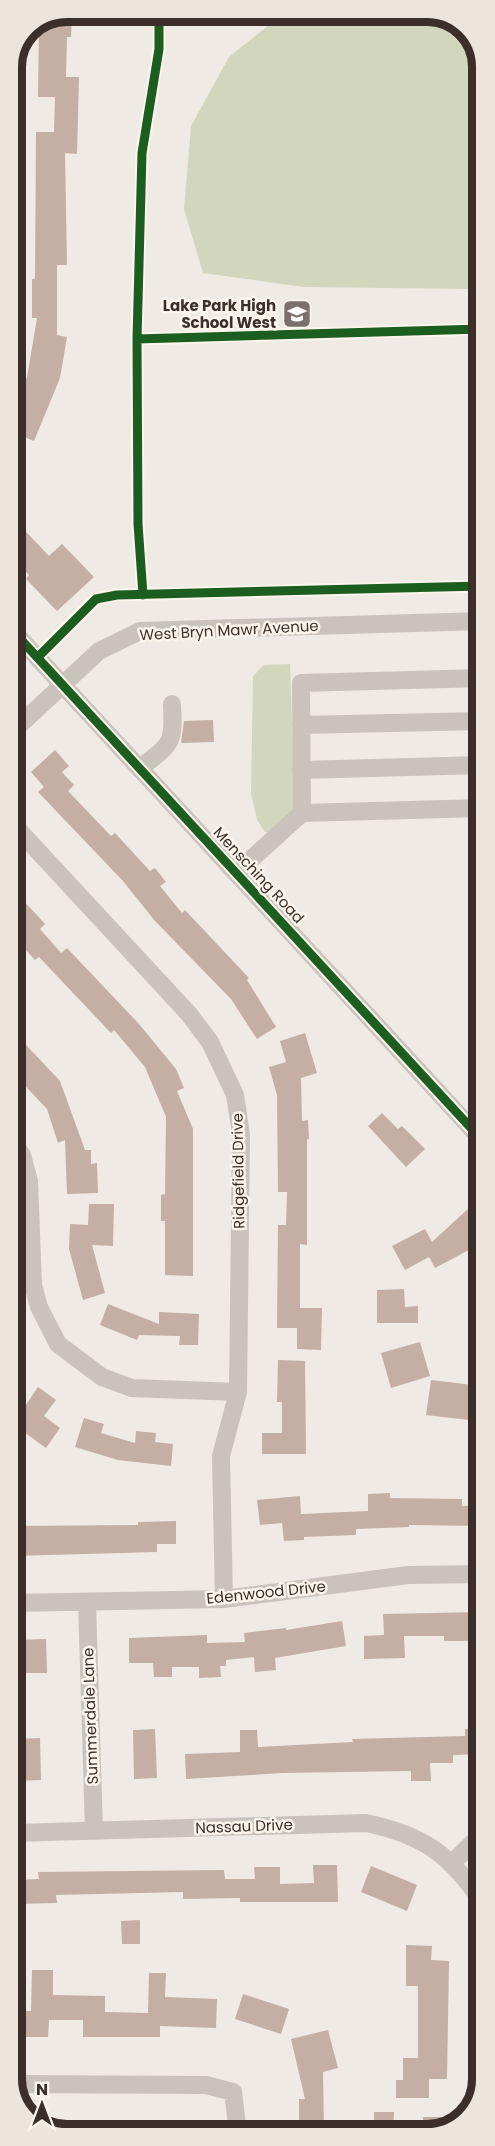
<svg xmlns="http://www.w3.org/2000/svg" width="495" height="2146" viewBox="0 0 495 2146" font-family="Poppins,sans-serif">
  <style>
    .green { fill: #d1d6bd }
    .building { fill: #c5aea4 }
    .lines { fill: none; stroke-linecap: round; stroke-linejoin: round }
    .minor { stroke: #cac3bc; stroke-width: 18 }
    .cycleway-casing { stroke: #fcf5ec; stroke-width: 13 }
    .cycleway { stroke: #1b5e20; stroke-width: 9 }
    .labels { text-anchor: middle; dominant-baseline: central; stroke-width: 5; stroke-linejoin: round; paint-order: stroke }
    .poi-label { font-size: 15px; font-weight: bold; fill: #3c2f2a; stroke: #fcf5ec; text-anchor: end }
    .street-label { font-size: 15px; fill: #3c2f2a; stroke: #fcf5ec }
    .rim { fill: none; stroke: #3c2f2a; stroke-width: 8 }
  </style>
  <rect width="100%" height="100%" fill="#f0eae4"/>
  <path class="green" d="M285,12H434L459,23L479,110L482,173V273L470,289L304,287L203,273L184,209L191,126L229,57Z
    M290,664L295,807L270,832H265L257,820L251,793L253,676L264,665Z"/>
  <path class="building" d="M68,12H72L71,37H67L66,77H79L77,154L65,153L67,265H57V335L67,337L60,378L34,441L12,432V414L27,377L37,318H32V279H35L36,132H54L55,97H38L39,24Z
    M12,517L49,556L62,544L94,577L57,611L26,579L29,575L12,558Z
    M213,720L214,742L181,743L184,721Z
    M55,750L69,766L62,772L74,785L68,791L111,836L115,833L150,871L155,868L166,882L160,886L182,913L185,910L249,978L247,980L276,1027L257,1039L231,999L155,921L123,881L38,792L44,787L31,772Z
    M12,888L45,924L40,929L61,953L67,948L139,1024L176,1069L184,1088L177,1091L193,1129V1276L165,1275V1221H161V1195L165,1194L166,1117L145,1067L114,1030L111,1033L39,957L35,960L12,935Z
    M12,1030L60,1081L85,1150H91V1164L97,1163L98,1193L67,1194L65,1140L58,1143L47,1109L13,1073Z
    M305,1033L317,1073L301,1078L302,1121L308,1120L309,1139H307V1245L300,1244V1308H322L321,1350L297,1349V1328H277L278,1225H286L287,1192H278L277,1095L269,1067L286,1062L280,1041Z
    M382,1113L398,1129L402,1126L425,1149L406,1167L368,1126Z
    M483,1195V1237L467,1251L435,1268L429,1257L405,1270L392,1246L425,1229L432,1242Z
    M89,1204H114L113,1246L92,1245L105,1293L83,1300L69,1249L70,1224L88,1225Z
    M404,1289L405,1307L418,1306V1323H377V1290Z
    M108,1304L159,1324V1312L199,1314L198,1345H179L180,1336L139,1335L137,1340L100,1325Z
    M420,1342L430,1376L391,1388L381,1353Z
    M278,1360L305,1361L306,1454H262V1433H282V1402H277Z
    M431,1380L473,1385L469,1420L426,1415Z
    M38,1387L56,1400L44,1416L60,1428L46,1448L13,1424Z
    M84,1418L104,1424L101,1433L135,1443L136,1431L156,1433L155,1442L173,1444L171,1466L118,1460L75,1447Z
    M390,1493V1498L462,1499V1506L483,1505V1526L409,1525V1527L356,1529V1535L304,1537V1540L284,1541L282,1523L260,1525L257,1500L300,1496L301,1514L368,1511V1494Z
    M176,1521V1544H157V1552L13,1556V1526L138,1525V1522Z
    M483,1612V1641H444V1636H404L405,1658L364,1659V1636L384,1635L383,1614Z
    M342,1621L346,1646L275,1658L276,1670L255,1672L254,1657L226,1660V1666H220L221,1677L199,1678V1667H172V1677H154L153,1663H129V1638L207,1635V1643L245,1642L244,1633L286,1628V1630Z
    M46,1639L47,1673H13V1640Z
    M483,1728V1754L453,1755V1763H430L431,1781H411V1771L282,1773L186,1779L185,1754L240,1752V1730H257L258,1747L353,1742L352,1739L465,1736V1729Z
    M155,1729L157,1778L134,1779L133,1730Z
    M40,1738L41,1780L13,1781V1739Z
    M313,1865H337L338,1902H240V1898L183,1899V1892L56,1895L57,1903L14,1904L13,1880L39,1879L38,1872L224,1870L225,1879H255L254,1867H280V1884L314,1883Z
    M371,1866L417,1885L407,1911L361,1892Z
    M140,1920V1944H122L121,1921Z
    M406,1945L432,1946L431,1960L449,1961L447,2079H429V2098H396V2080H403V2058H418V1986H406Z
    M32,1970H53V1995L105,1996V2012L148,2013L149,1973H166L165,1997L217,1999L216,2028L160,2026V2037H83V2020H49L48,2037H13V2011H31Z
    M243,1994L289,2009L281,2034L235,2019Z
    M328,2030L338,2068L323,2072L324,2133H299V2099H305L291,2039Z
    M374,2112H394L393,2130H374Z
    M423,2117H446V2128L438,2133H423Z"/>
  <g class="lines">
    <path class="minor" d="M12,630L483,1141
      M301,725L482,721
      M12,732L99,651L140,631L482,621
      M140,768C172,743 174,745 172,704
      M301,770L482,765
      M302,813L301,683L482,678
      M12,823L189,1014L210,1042L235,1095L241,1134L238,1392L221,1456L224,1599
      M236,873L302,813L482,808
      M13,1143L22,1155L29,1181L33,1285L39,1307L58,1344L102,1377L132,1388L238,1392
      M87,1602L94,1831
      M13,1603L224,1599L408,1575L483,1574
      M13,1833L366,1823C423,1835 450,1854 483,1903
      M451,1864L483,1833
      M13,2084L206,2085L233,2092L238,2133"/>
    <g class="cycleway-casing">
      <path id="cycleway" d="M137,339L482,329
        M143,595L138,524L137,339L142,153L159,49V12
        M12,630L483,1141
        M38,657L96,599L117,595L482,586"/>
    </g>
    <use href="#cycleway" class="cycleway"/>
  </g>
  <defs>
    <g id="school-square" transform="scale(1.5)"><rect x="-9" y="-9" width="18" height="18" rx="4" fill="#7b706b" stroke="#fcf5ec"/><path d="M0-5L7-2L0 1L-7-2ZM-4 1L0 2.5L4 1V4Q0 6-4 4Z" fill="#fff"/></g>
  </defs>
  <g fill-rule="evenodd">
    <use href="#school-square" x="297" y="314"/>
  </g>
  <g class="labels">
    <g class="poi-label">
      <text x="276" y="305">Lake Park High<tspan x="276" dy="17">School West</tspan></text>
    </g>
    <g class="street-label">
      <text transform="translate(229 630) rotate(-3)">West Bryn Mawr Avenue</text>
      <text transform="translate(259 875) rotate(47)">Mensching Road</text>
      <text transform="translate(238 1171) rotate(-91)">Ridgefield Drive</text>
      <text transform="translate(266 1592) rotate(-6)">Edenwood Drive</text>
      <text transform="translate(90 1716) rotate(-92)">Summerdale Lane</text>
      <text transform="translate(244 1826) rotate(-2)">Nassau Drive</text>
    </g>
  </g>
  <path d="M0 0H495V2146H0ZM67 22H427A45 45 0 0 1 472 67V2079A45 45 0 0 1 427 2124H67A45 45 0 0 1 22 2079V67A45 45 0 0 1 67 22Z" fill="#ede5dc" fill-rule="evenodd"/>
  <path class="rim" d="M67 22H427A45 45 0 0 1 472 67V2079A45 45 0 0 1 427 2124H67A45 45 0 0 1 22 2079V67A45 45 0 0 1 67 22Z"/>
  <g transform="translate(42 2104)" stroke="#fcf5ec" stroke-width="4.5" paint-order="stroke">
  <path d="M0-4.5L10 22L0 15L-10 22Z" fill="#3c2f2a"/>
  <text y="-9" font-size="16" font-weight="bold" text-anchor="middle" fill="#3c2f2a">N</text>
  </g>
</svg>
